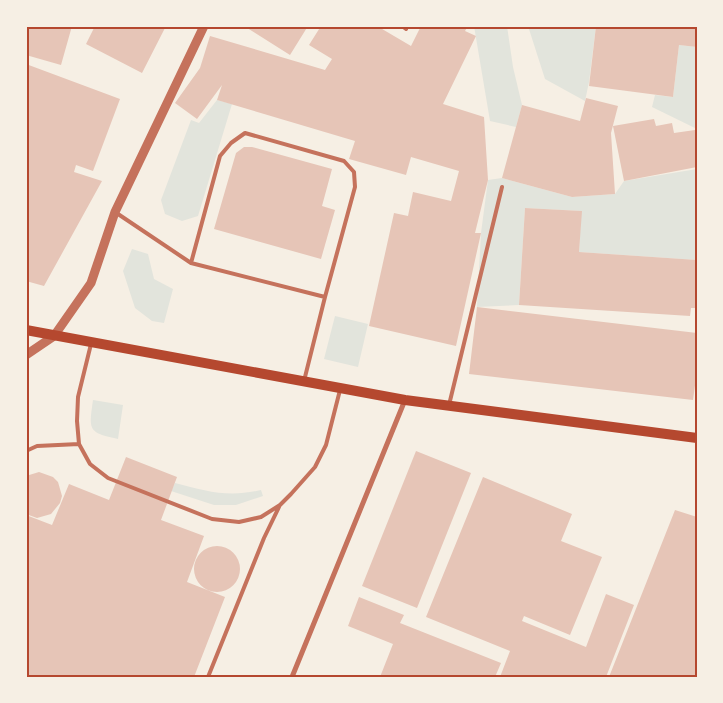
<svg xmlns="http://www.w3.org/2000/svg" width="723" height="703" viewBox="0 0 723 703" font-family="Ubuntu,sans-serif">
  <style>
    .green { fill: #e2e4dc }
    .building { fill: #e6c5b7 }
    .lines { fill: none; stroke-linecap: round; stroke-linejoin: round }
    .service { stroke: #c5725c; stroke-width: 4 }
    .minor { stroke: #c5725c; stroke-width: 5 }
    .tertiary { stroke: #c5725c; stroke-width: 9 }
    .secondary { stroke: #b5482f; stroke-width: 10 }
    .neatline { fill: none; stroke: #b5482f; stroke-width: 2 }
  </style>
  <rect width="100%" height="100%" fill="#f6efe4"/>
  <path class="green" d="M474,26H507L513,67L522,105L516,127L490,121Z
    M528,26H596L589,82L585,101L545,79Z
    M679,45L697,47V129L652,107L655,95L673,97Z
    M217,100L232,104L198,216L182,221L165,214L161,200L191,120L199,123Z
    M697,169V260L579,252L581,211L525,208L519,305L477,307L481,233L488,180L502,178L572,197L615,194L624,181Z
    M132,249L148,254L154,279L173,289L164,323L152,321L135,308L123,271Z
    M335,316L368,324L358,367L324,359Z
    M93,400L123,405L118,439C87,433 89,429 93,400Z
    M175,483C206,491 228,498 261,490L263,496L236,505H214L171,491Z"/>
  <path class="building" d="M26,26H72L61,65L26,55Z
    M95,26H166L142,73L86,44Z
    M244,26H308L290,55Z
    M321,26H377L411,46L421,26H456L461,29L457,26H468L465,31L476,36L443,104L484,117L488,180L475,233H481L456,346L369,326L394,213L408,216L413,192L451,201L459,171L411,157L406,175L349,159L355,141L217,100L222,85L197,119L175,103L200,68L210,36L325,70L332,59L309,45Z
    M596,26H697V47L679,45L673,97L589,86Z
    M26,64L120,99L93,171L76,165L74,172L102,181L44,286L26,281Z
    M586,98L618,106L611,133L615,194L572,197L502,178L522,105L580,121Z
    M654,119L656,126L672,123L674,133L695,130L697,135V167L624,181L613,126Z
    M244,147H252L332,169L322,206L335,210L321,259L214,229L236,153Z
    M525,208L582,211L579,252L697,260V308H691L690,316L519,305Z
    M477,307L697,333V371L693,400L469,374Z
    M416,451L471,473L417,608L362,586Z
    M126,457L177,477L161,520L204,536L187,582L225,597L194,677H26V515L52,525L69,484L109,500Z
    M39,472L53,477L58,482L62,496L60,503L51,514L37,518L26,514V476Z
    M483,477L572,514L561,541L602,557L570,635L524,616L522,621L586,647L606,594L634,605L606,677H500L510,651L426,617Z
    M675,510L697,517V677H609Z
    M194 569a23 23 0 1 1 46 0a23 23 0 1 1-46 0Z
    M359,597L404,615L400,623L501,663L495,677H380L393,644L348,626Z"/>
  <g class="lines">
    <path class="service" d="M402,26L406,29
      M115,212L191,263L325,297L304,381
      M191,263L220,156L231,143L245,133L344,161L354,172L355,187L325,297
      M91,344L78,397L77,421L79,444L90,464L108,478L212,519L239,522L261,517L280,505L291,494L315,467L326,445L340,390
      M449,405L502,187
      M26,451L37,446L79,444
      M208,677L264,538L279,507"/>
    <path class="minor" d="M292,677L405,400"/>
    <path class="tertiary" d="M26,355L54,336L91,283L115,212L204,26"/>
    <path class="secondary" d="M26,330L405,400L697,438"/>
  </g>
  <rect width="723" height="703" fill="none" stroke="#f6efe4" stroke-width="55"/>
  <rect x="28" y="28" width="668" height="648" class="neatline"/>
</svg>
